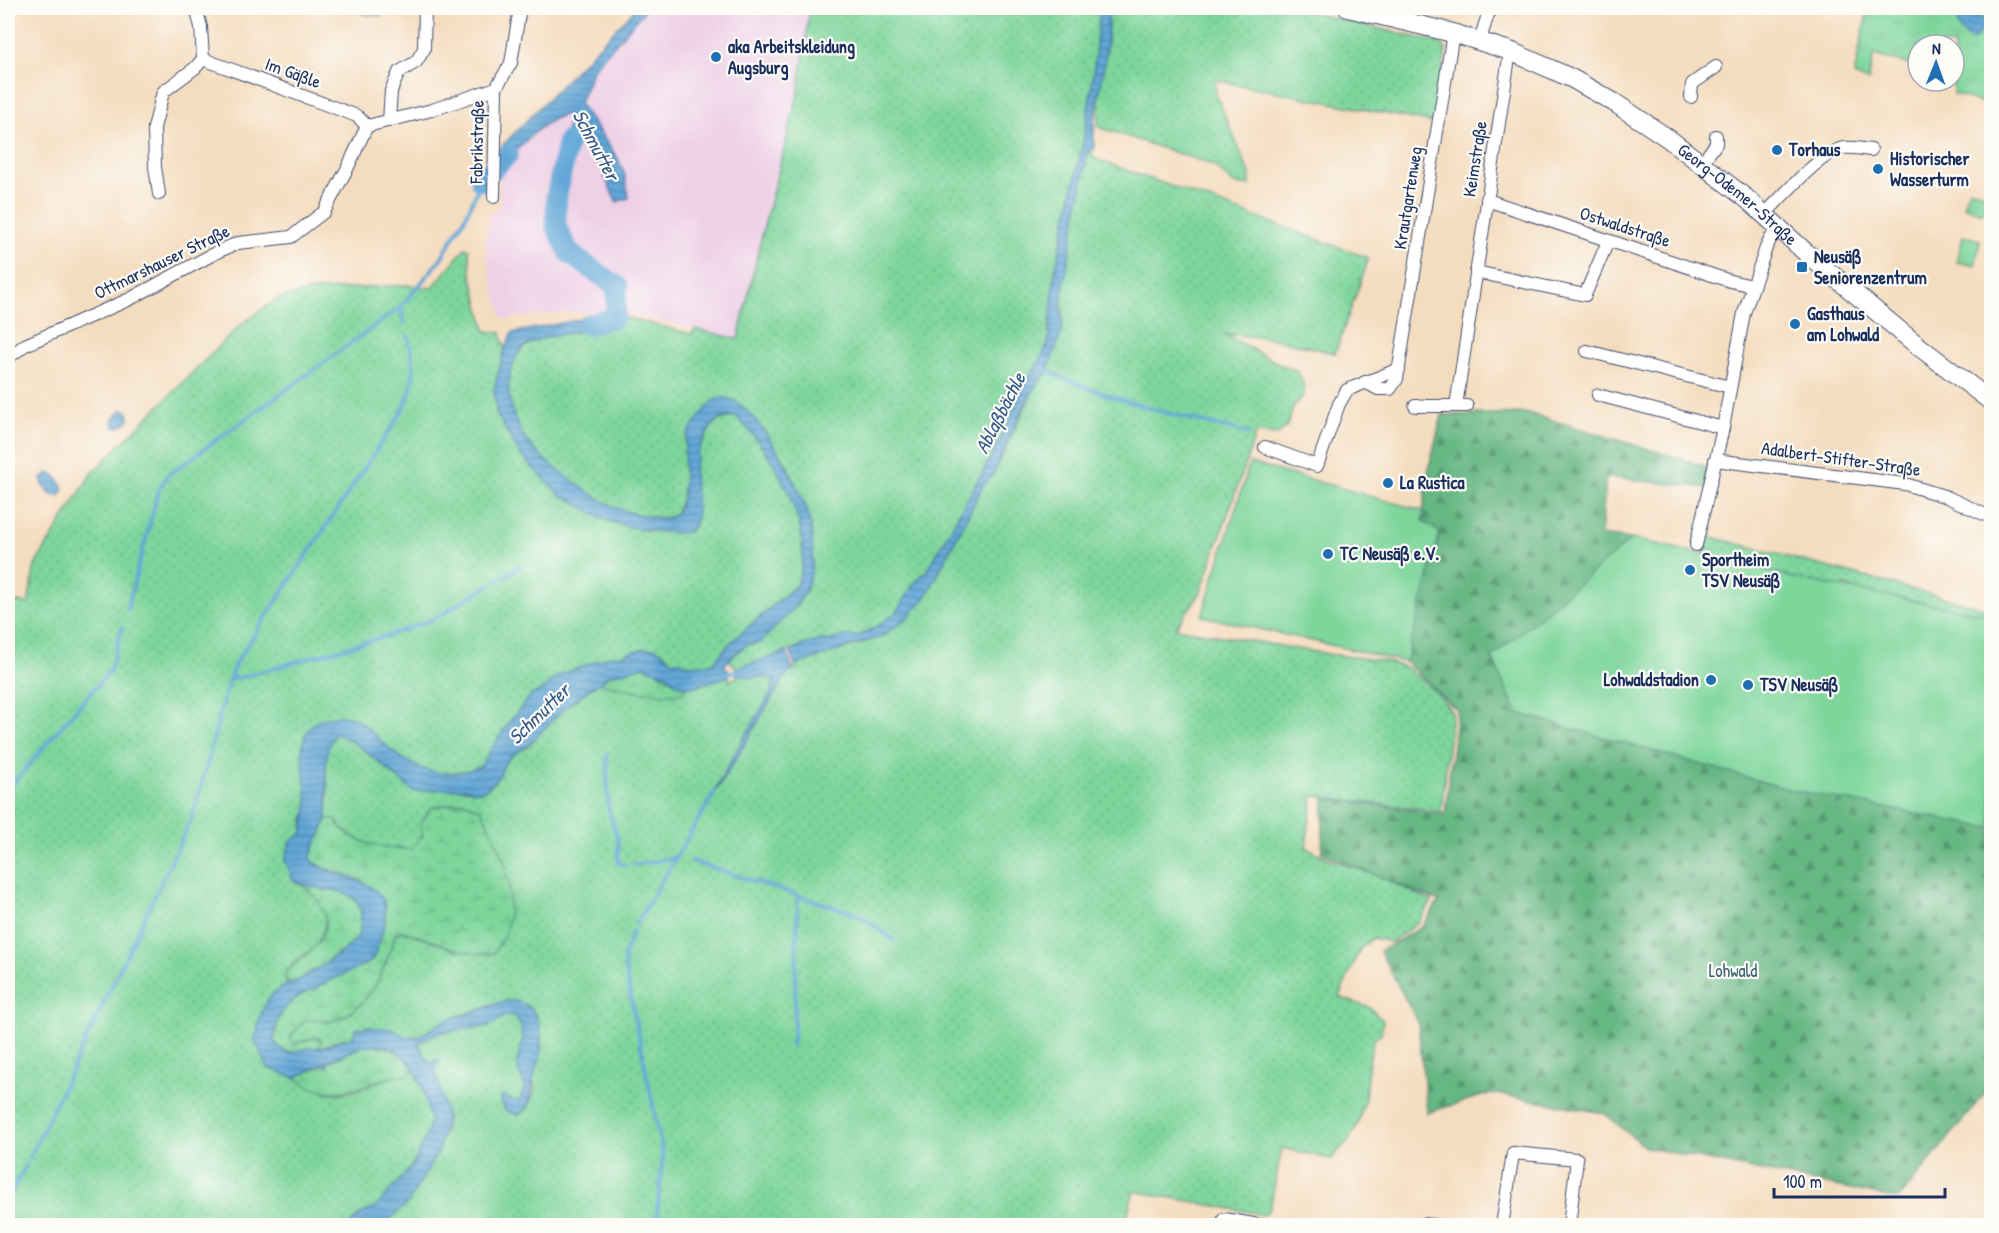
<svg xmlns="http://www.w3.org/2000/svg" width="1999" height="1233" font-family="'Patrick Hand',sans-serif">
  <defs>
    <pattern id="grass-dots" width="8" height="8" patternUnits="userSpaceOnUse" patternTransform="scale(1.5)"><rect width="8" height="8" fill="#7ed69b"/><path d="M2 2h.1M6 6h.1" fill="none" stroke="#6cb888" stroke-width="1.8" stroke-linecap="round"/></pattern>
    <pattern id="forest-firs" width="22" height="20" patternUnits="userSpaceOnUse" patternTransform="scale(1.5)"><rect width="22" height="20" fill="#66b783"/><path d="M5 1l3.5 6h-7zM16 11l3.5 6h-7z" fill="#53956e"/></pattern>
    <pattern id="wetland-marsh" width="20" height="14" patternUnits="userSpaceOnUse" patternTransform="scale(1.5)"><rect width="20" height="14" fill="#7ed69b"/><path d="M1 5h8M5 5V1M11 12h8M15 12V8" fill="none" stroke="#6cb888"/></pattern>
    <pattern id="park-tufts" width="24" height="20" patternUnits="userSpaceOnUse" patternTransform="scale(1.5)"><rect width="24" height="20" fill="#7ed69b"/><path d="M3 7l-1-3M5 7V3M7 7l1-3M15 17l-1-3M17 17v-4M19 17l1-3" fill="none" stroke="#6cb888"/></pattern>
    <pattern id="water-rules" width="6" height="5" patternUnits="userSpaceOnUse" patternTransform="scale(1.5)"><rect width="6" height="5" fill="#62a7d7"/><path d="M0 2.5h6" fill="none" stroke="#5088b2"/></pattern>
  </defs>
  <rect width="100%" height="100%" fill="#fdfcf7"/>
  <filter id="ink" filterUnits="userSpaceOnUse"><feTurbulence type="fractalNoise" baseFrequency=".0167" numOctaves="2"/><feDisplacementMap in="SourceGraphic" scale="12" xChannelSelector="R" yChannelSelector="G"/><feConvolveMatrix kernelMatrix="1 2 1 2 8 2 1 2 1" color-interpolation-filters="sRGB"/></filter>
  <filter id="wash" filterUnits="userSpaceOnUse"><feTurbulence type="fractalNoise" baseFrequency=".008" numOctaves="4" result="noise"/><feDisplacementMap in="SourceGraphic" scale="24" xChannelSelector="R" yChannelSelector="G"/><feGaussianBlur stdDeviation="1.35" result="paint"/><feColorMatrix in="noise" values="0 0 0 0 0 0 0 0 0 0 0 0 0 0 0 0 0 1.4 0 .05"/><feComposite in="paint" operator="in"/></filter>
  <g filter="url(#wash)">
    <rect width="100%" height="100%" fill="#f4dcbe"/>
    <path fill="#eed0e7" d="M646 8H810L799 90 765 222 738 339 624 313 574 312 503 319 489 271 486 244 490 212 500 207V167L541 128 556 117 567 114 568 121 561 167H567L575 116 591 145 616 202 624 172 613 149 579 104 594 68Z"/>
    <g fill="url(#grass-dots)" stroke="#4c827c" stroke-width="1.5">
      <path d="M810 8H1100L1092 85 1083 143 1055 272 1048 344 1038 364 1025 382 1011 416 990 459 929 568 913 585 898 611 875 628 858 636H843L830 641 822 640 803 645 759 662 736 668 729 660 746 645 759 643 797 606 807 588 810 574 812 533 807 510 786 463 751 415 715 400 687 436 684 483 681 500 675 515C666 520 658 517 648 516 638 514 628 513 618 509 590 498 541 462 524 437 515 423 506 398 508 381 513 336 551 336 588 330 599 328 608 328 618 322L619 316 692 334 695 329 738 339 765 222 799 90Z"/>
      <path d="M1109 8H1291L1441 43 1446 50 1434 123 1215 80 1216 94 1250 175V186L1234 184 1213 165 1098 127 1099 95 1107 45Z"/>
      <path d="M1088 151H1092L1093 158 1369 258 1335 353 1270 338 1224 334 1279 364 1297 371 1303 383 1304 396 1294 405 1287 426 1278 435 1256 433 1200 594 1175 628 1328 654 1385 661 1409 669 1441 697 1452 713 1441 811 1313 796 1306 847 1326 858 1376 875 1432 901 1418 923 1391 942 1373 938 1360 949 1339 997 1370 1008 1383 1020 1381 1034 1373 1040 1368 1067 1365 1098 1357 1126 1349 1140 1331 1159 1282 1148 1270 1208 1265 1215 1134 1191 1124 1226 383 1225 408 1203 438 1152 447 1117 435 1069 436 1064 440 1061 430 1064 417 1044C440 1025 465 1033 490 1025 501 1021 502 1013 515 1016L521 1027 523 1039 517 1062 525 1086 520 1101H501L505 1110 519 1115 528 1108 534 1091 533 1079 541 1049 537 1016 532 1009 525 1005 499 1003 446 1020 421 1035 410 1038 400 1035 395 1031 366 1026 356 1029 353 1038H344L319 1048 320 1039 313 1038 294 1044 290 1037 305 1020C313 1019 324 1023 332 1021 371 1009 385 970 395 935L401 931 437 942 456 951 463 802 431 808 423 835 413 849C384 848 351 846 335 819H327C327 810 328 800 328 790 327 771 319 748 336 734 352 736 398 779 413 791 430 791 447 787 464 789 471 789 478 794 486 789 499 782 500 767 510 757 515 752 520 751 526 748 533 743 539 733 544 727 561 710 580 693 602 682 614 690 666 692 684 693L685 687 697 686 729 676 730 681 737 677V675L744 674 745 677H766L775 679 770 695 736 751 718 788 784 678 793 669H796L795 665 883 636 917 606 926 597 985 482 992 476 1062 331V294Z"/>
      <path d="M465 248 469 249 471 274 486 331 501 333 505 349 494 389 497 415 520 454 533 468 568 498 606 520 646 530 676 533 689 532 695 526 696 518 694 472 696 457 700 446 715 421 736 416C776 457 818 526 797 584L728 645 713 664 687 665 681 661H673L656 648 641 649 622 655 610 656 560 675 550 682 546 688 531 695 505 728 481 767C439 781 414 771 382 742 371 733 362 722 349 716L302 747 308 805 303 824V833L295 838 294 881C324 896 337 921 313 948 307 954 300 958 294 963 290 968 288 975 285 980L289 983 273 993 257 1025 268 1068C277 1071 286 1074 295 1078 308 1084 318 1092 333 1093 360 1096 383 1074 410 1075L413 1067C420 1083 430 1101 430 1119 430 1146 396 1191 376 1208 371 1211 364 1212 359 1215 356 1217 352 1222 350 1225H8V600L28 604 35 565 91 474 240 325 277 299 311 291 408 285 432 288Z"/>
      <path d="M1708 536 1991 610V612L1980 627 1872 605 1849 586 1805 594 1704 555Z"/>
    </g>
    <path fill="url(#forest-firs)" stroke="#407370" stroke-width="1.5" d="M1528 413 1709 467 1708 488 1606 477 1601 535 1632 539 1492 657 1517 713 1792 790 1991 828V1089L1989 1088 1899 1199 1645 1147 1604 1113 1491 1093 1427 1113 1418 1023 1380 951 1422 927 1439 901 1322 853 1324 798 1445 814 1457 710 1406 662 1440 532 1422 521 1429 467 1442 415Z"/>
    <g fill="url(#wetland-marsh)" stroke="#4c827c" stroke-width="1.5">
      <path d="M644 666C662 671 669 680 685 687L684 693C656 697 631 689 604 684L602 682 607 676Z"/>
      <path d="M463 802 481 809 503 857 509 884V914L505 935 493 954C455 956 436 938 400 931L395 935C385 970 371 1009 332 1021 324 1023 313 1019 305 1020L290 1037 294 1044 313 1038 321 1039 319 1048C299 1047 290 1062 274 1041 275 1028 279 1012 289 1002 302 989 349 971 369 963L374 957 384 926 362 880 324 868 311 860V853L327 819H335C351 846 384 848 412 849L423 835 420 824 431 808Z"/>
      <path d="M301 884 344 892 353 897 361 909V923L358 937 352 945 327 961 322 967 314 970 297 981 289 983 284 975C292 965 302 959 311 950 337 924 325 903 301 884Z"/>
      <path d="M375 1045C392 1047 402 1053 413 1067L410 1075C376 1074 349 1101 315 1089 308 1087 301 1082 295 1078L363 1046Z"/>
    </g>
    <g fill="url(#park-tufts)" stroke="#4c827c" stroke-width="1.5">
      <path d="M362 8H383L381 16 362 14Z"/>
      <path d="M1868 8H1991V105L1953 94 1954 45H1918V67L1874 55 1868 81 1854 76Z"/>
      <path d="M1969 189 1988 195 1982 213 1963 206Z"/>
      <path d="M1963 236 1980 240 1975 266 1957 262Z"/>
    </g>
    <g fill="#7ed69b" stroke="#4c827c" stroke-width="1.5">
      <path d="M1250 463 1424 511 1422 521 1440 532 1406 662 1202 616Z"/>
      <path d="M1632 539 1739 562 1794 578 1988 615 1992 619 1991 828 1792 790 1517 713 1492 657Z"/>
    </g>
    <g fill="url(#water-rules)" stroke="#3e6b9a" stroke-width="1.5">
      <path d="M636 8H647L594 68 579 103 617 157 624 172 629 198 616 202 591 145 576 117 567 168 561 167 568 121 567 114C540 121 520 148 500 167V148Z"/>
      <path d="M1100 8H1109L1105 62 1094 122C1095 131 1092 141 1095 149L1088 151 1062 294V331L1046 375C1031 382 1001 457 992 476L985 482 926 597 907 618 883 636 795 665 790 651 803 645 822 640 830 641 843 636H858L875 628 898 611 913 585 929 568 990 459 1011 416 1025 382 1038 364 1048 344 1055 272 1083 143 1092 85Z"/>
      <path d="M1955 8H1984L1981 11 1979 18 1986 20V24L1980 30 1977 37 1972 40C1957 32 1956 24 1955 8Z"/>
      <path d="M602 315 619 316 618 322 610 327C590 330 541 335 525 346 516 352 513 364 510 374 505 393 513 418 523 435 532 451 548 463 562 473 594 497 628 521 670 518 692 506 679 457 687 436 690 428 708 405 715 400 745 380 801 488 807 511 814 534 815 564 807 587 800 605 786 616 773 629 769 633 765 639 760 642 757 644 752 643 747 645 738 649 730 658 724 666L728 669 729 676 697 686 685 687 674 682 667 675 644 666 607 676 602 682 590 688 564 709 526 747 512 755 503 766 501 773 495 781 485 790 473 791 466 788 449 789 413 791C398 779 352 736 336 734 319 749 329 794 327 816 326 832 311 844 311 860 336 884 399 873 383 929 380 940 377 954 369 963L318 986 315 991 309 990C286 1003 276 1014 274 1041 286 1057 291 1053 307 1048 311 1047 317 1049 321 1048 332 1045 341 1038 353 1038L355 1029C365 1027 386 1026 396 1031 401 1034 405 1038 412 1037 424 1036 434 1027 444 1021 453 1017 466 1015 475 1012 487 1008 502 1000 514 1001 541 1005 543 1035 540 1057 539 1064 535 1071 533 1079 530 1095 534 1102 519 1115L505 1110 501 1101V1096L504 1095 507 1099 520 1101 525 1086 519 1073 517 1062 523 1039 521 1027 515 1016C502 1013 501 1021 490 1025 465 1033 441 1025 418 1044L430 1064 440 1059 435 1069 447 1117 438 1152 408 1203 383 1225H350L359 1215 376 1207 413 1165 428 1131 430 1119 422 1086 413 1067 407 1059 392 1047 375 1045 363 1046 327 1061 328 1067 324 1063 295 1078 268 1068 254 1039 258 1032C256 1021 265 1002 273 994 280 987 289 985 297 981 306 977 353 946 357 938 361 932 361 922 361 915 361 896 344 892 328 889L326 891C317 886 305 886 294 881L285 861 290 842 303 833C303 822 308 812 307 801 306 771 288 723 331 717 340 715 349 715 357 720 366 725 373 734 381 741 412 770 439 781 480 767L505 728 531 695 546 688 550 682 560 675 610 656 622 655 641 649 656 648 673 661H681L687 665 713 664 728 645 797 585C818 528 775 455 736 416 720 417 714 421 706 434 699 447 695 459 694 474 694 492 703 517 689 532 664 535 621 527 598 516 585 510 575 499 561 496L520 454 497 415 494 389 505 349 512 333Z"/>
      <path d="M121 410H126L129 415V420L120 427 114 428 113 420Z"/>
      <path d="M49 473C57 474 60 483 64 489L60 496C49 497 43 488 41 478Z"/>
      <path d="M787 652 793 669 784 678 733 764 713 794 736 751 770 695 775 681 766 677H745L744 674 737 675 736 668Z"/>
    </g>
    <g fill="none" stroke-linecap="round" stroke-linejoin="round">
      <g stroke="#62a7d7" stroke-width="4">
        <path d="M401 307 404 323"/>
        <path d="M1043 369C1108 400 1177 416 1248 433"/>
        <path d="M127 609 159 489 168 475 401 307 440 260 466 216 481 181"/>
        <path d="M724 673 740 671"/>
        <path d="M230 677 239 678 390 635 434 619 521 566"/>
        <path d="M607 755 608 807 618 840V863L624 865"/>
        <path d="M8 789 110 670 122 628"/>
        <path d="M691 861 852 913 863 918 894 940"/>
        <path d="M633 865 674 858"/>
        <path d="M636 924 715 792"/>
        <path d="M633 931 624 955 625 968 663 1155 656 1226"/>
        <path d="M792 1046 794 1028 798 896"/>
        <path d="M29 1159 191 820C209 769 216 715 235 664L401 413C416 385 416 367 408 336"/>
        <path d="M8 1199 26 1165"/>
      </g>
      <g stroke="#62a7d7" stroke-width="21">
        <path d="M568 141 556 198V226L570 254 618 287"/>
        <path d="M481 181 508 154"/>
        <path d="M588 325 615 317 617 290"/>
      </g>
    </g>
  </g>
  <g filter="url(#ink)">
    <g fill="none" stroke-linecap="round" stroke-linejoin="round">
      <defs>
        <g id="street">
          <path d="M196 8 201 27 203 59 357 116 367 126"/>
          <path d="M1480 40 1490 8"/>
          <path d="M1691 97 1692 84 1716 67"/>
          <path d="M389 121 391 91 399 72 416 62 424 49 425 8"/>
          <path d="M1701 164 1716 144V136"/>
          <path d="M159 194 155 167 154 128 163 92 195 68 203 59"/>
          <path d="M494 197 496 88"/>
          <path d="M1487 200 1730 281 1753 286"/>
          <path d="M1764 215C1781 198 1820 153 1843 148 1852 147 1862 149 1871 150"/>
          <path d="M1476 272 1585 295 1608 241"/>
          <path d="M1587 351 1730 387"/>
          <path d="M8 358 25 345 130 299 219 251 238 243 291 237 324 212 347 169 367 126 432 110 496 88 511 63 520 8"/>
          <path d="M1365 382 1378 389H1390L1397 379 1453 33"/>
          <path d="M1598 395 1723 428"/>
          <path d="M1415 406H1467"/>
          <path d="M1456 406 1510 51"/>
          <path d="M1265 447 1317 466 1339 404 1347 390 1399 369"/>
          <path d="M1715 460 1905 484 1947 497 1992 518"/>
          <path d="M1696 545 1723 428 1744 313 1766 248 1771 238 1779 230"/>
          <path d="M1423 1224 1441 1226"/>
          <path d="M1223 1226 1224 1219 1265 1226"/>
          <path d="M1502 1226 1513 1153 1577 1159 1569 1226"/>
        </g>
        <g id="secondary">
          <path id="s1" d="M1348 8 1453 33 1510 51 1571 78 1615 103 1669 139 1747 199 1813 259 1917 345 1992 402"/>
        </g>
      </defs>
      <use href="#street" stroke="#3c496c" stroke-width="14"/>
      <use href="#secondary" stroke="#3c496c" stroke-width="20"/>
      <use href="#street" stroke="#fff" stroke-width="12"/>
      <use href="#secondary" stroke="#fff" stroke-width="18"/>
    </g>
  </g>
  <g fill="#1f6fb2" stroke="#fdfcf7" stroke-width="2">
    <circle cx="716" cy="57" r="6"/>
    <circle cx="1777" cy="150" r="6"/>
    <circle cx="1878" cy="169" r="6"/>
    <rect x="1796" y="261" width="12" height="12" rx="3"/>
    <circle cx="1795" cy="324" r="6"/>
    <circle cx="1388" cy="483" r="6"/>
    <circle cx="1328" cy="554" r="6"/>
    <circle cx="1690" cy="570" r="6"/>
    <circle cx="1711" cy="680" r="6"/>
    <circle cx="1748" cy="685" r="6"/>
  </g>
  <g text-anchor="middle" stroke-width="4.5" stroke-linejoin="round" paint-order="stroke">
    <g font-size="18" font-weight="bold" fill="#1b2f5e" stroke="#fdfcf7" text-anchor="start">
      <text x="728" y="53">aka Arbeitskleidung<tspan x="728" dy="21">Augsburg</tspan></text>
      <text x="1789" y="156">Torhaus</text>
      <text x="1890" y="165">Historischer<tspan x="1890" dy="21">Wasserturm</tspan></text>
      <text x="1814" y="263">Neusäß<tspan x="1814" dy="21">Seniorenzentrum</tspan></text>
      <text x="1807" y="320">Gasthaus<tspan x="1807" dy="21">am Lohwald</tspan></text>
      <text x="1400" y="489">La Rustica</text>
      <text x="1340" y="560">TC Neusäß e.V.</text>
      <text x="1702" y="566">Sportheim<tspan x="1702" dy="21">TSV Neusäß</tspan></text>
      <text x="1699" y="686" text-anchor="end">Lohwaldstadion</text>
      <text x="1760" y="691">TSV Neusäß</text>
    </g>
    <g font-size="18" fill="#1b2f5e" stroke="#fdfcf7">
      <text transform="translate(293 73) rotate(20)" y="6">Im Gäßle</text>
      <text transform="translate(477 142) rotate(-89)" y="6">Fabrikstraße</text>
      <text transform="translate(1475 159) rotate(-81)" y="6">Keimstraße</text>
      <text dy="6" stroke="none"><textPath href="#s1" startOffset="438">Georg-Odemer-Straße</textPath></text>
      <text transform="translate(1408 198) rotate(-81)" y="6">Krautgartenweg</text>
      <text transform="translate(1625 227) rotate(18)" y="6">Ostwaldstraße</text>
      <text transform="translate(162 262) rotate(-26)" y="6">Ottmarshauser Straße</text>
      <text transform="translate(1841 459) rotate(8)" y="6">Adalbert-Stifter-Straße</text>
    </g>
    <g font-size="18" fill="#396170" stroke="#fdfcf7">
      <text x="1733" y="977">Lohwald</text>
    </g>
    <g font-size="20" font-style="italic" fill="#345988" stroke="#fdfcf7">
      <text transform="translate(596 145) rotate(62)" y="7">Schmutter</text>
      <text transform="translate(1000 413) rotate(-63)" y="7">Ablaßbächle</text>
      <text transform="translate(539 714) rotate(-44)" y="7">Schmutter</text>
    </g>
  </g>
  <rect width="1999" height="1233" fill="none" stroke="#fdfcf7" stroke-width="30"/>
  <g transform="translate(1936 63) rotate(1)"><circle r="28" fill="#fdfcf7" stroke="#a3aaba" stroke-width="1.5"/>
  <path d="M0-4.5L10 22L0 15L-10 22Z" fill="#1f6fb2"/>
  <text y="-9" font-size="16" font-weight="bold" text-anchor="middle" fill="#1b2f5e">N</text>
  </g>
  <path d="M1774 1188v9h171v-9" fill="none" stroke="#1b2f5e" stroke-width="3"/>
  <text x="1783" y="1188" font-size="18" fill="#1b2f5e" stroke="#fdfcf7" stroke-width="4.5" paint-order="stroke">100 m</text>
</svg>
